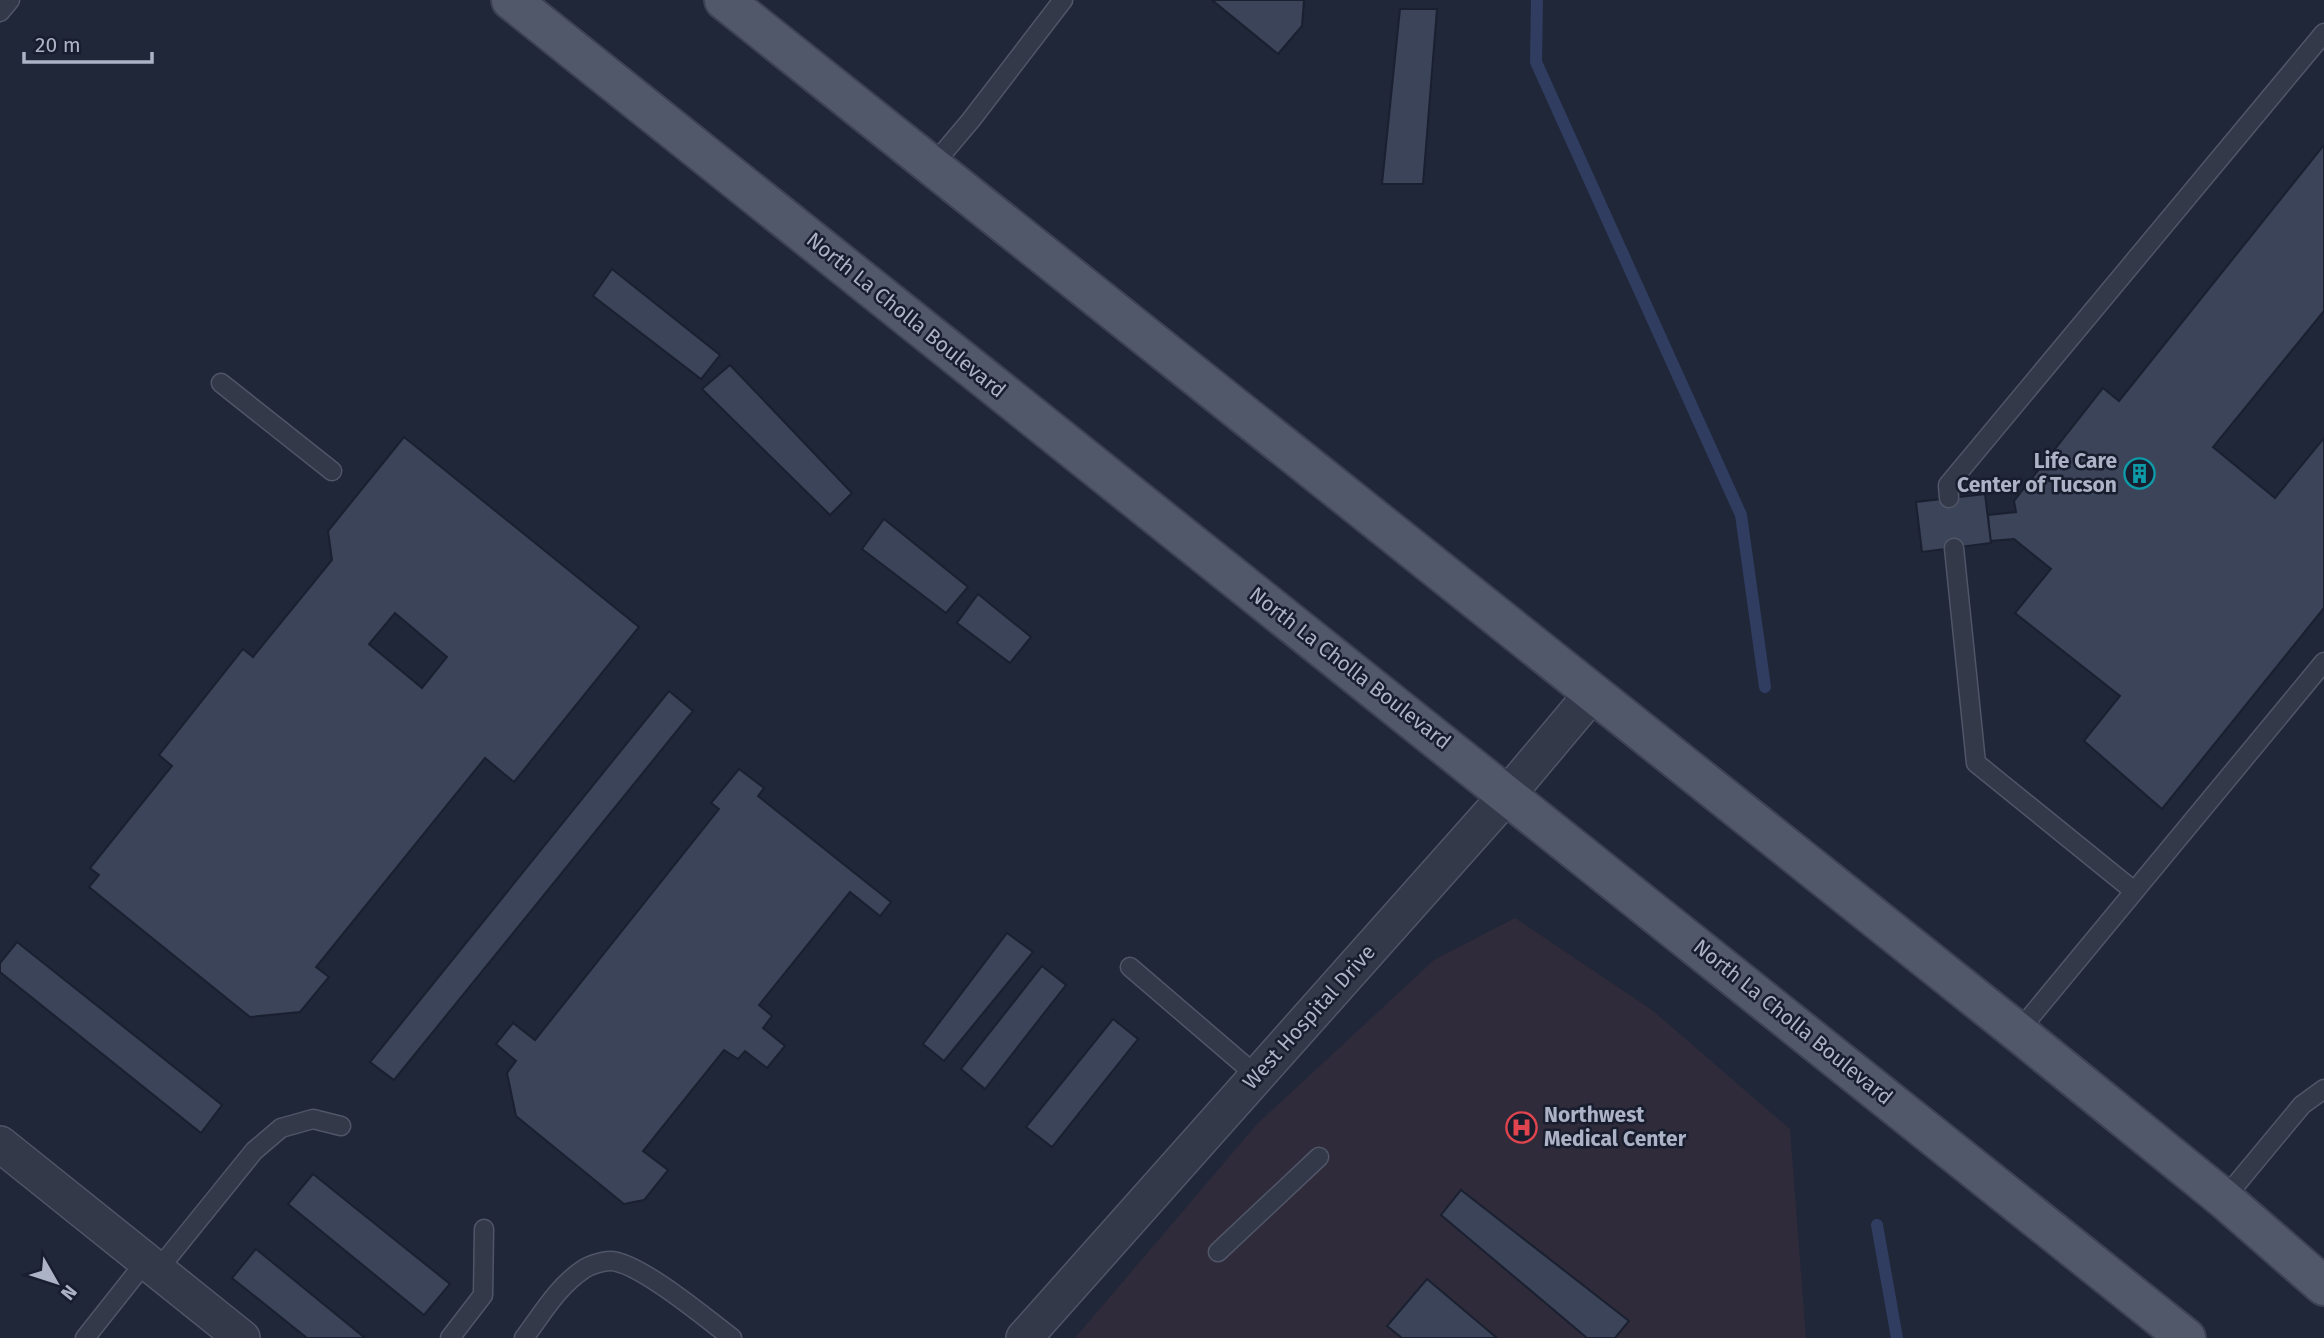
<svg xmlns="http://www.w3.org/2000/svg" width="2324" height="1338" font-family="'Fira Sans',sans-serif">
  <rect width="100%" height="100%" fill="#1f2739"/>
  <path fill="#2f2b3a" d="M1515 918 1652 1010 1790 1129 1806 1338H1075L1257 1124 1434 960Z"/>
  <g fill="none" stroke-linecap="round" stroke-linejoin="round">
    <g stroke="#303d60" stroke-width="12">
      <path d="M1537 0 1536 62 1741 515 1765 687"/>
      <path d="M1877 1225 1897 1338"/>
    </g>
  </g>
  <g fill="#3b4459" stroke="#1a2030" stroke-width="2" fill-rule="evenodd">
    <path d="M1212 0H1304L1302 26 1278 54Z"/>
    <path d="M1400 9H1437L1423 184H1382Z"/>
    <path d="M2324 145V311L2213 447 2275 498 2324 438V608L2162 809 2084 741 2120 696 2015 613 2051 569 2014 539 1990 541 1988 515 2016 512 2014 501 2103 388 2119 401Z"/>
    <path d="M612 269 720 355 701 379 593 296Z"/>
    <path d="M730 365 852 493 830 515 702 389Z"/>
    <path d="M404 437 639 627 514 782 485 758 316 967 329 977 300 1012 250 1017 89 887 99 875 90 868 172 766 159 755 243 649 253 657 332 560 328 531ZM395 613 447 657 422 688 369 644Z"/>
    <path d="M1985 494 1991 543 1922 552 1916 502Z"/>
    <path d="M884 519 968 587 946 613 862 549Z"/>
    <path d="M978 594 1031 637 1010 663 957 623Z"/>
    <path d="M669 691 693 711 394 1080 370 1062Z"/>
    <path d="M739 769 764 788 758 796 891 902 880 916 850 892 759 1005 772 1016 763 1028 785 1046 767 1068 745 1051 738 1059 724 1050 643 1151 668 1170 644 1200 624 1204 516 1116 507 1073 516 1061 496 1044 513 1023 535 1040 719 809 711 803Z"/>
    <path d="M1007 933 1033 952 944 1061 923 1044Z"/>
    <path d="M17 942 222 1105 201 1133 0 972V963Z"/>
    <path d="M1042 966 1066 985 985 1089 961 1069Z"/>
    <path d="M1113 1019 1138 1039 1052 1147 1026 1127Z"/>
    <path d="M313 1174 450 1284 424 1315 288 1204Z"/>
    <path d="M1461 1190 1629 1321 1615 1338H1587L1441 1215Z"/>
    <path d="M256 1249 365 1338H307L232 1278Z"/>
    <path d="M1427 1279 1497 1338H1402L1387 1326Z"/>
  </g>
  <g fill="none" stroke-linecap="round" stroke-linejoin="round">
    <defs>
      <g id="service">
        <path d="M0 12 10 0"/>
        <path d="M933 165 971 120 1063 0"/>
        <path d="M221 383 332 471"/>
        <path d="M1949 498 1948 485 2324 33"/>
        <path d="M1954 548 1976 763 2134 891"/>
        <path d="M1130 967 1257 1076"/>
        <path d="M2018 1032 2324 662"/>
        <path d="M2224 1199 2302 1105 2324 1089"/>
        <path d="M1218 1252 1319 1157"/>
        <path d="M157 1271 254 1151 281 1128 313 1119 341 1126"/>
        <path d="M85 1338 146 1261"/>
        <path d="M450 1338 483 1295 484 1229"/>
        <path d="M524 1338C542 1314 558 1286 584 1269 590 1265 603 1261 610 1261 638 1261 708 1320 732 1338"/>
      </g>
      <g id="minor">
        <path d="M0 1144 242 1338"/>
        <path d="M1024 1338 1508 794 1592 694"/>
      </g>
      <g id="primary">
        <path d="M511 0 2186 1338"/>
        <path d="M724 0 2018 1032 2224 1199 2324 1286"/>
      </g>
    </defs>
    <use href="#service" stroke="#505667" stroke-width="21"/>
    <use href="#minor" stroke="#505667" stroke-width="38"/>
    <use href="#primary" stroke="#3c4253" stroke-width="42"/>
    <use href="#service" stroke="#333949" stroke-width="18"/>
    <use href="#minor" stroke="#333949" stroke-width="35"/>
    <use href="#primary" stroke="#50586a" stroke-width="38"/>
  </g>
  <defs>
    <symbol id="building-ring" viewBox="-11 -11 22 22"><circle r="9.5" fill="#181e2e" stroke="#0f9aa8" stroke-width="1.5"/><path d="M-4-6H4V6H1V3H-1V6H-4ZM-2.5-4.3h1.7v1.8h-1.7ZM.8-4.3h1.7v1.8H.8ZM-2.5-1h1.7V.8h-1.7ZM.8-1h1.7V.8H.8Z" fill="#0f9aa8"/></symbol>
    <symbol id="hospital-ring" viewBox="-11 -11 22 22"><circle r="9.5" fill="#181e2e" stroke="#e0444e" stroke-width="1.5"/><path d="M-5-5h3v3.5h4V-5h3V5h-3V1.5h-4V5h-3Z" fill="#e0444e"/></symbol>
  </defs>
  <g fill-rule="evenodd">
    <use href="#building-ring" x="2122" y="456" width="35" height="35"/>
    <use href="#hospital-ring" x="1504" y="1110" width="35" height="35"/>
  </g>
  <g text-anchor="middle" stroke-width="5" stroke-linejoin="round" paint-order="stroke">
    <g font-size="21" fill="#adb3c6" stroke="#181e2e">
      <text transform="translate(906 315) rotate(39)" y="7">North La Cholla Boulevard</text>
      <text transform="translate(1350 668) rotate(38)" y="7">North La Cholla Boulevard</text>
      <text transform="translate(1309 1017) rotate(-48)" y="7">West Hospital Drive</text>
      <text transform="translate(1793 1022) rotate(39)" y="7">North La Cholla Boulevard</text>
    </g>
    <g font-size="21" font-weight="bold" fill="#adb3c6" stroke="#181e2e" text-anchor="end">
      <text x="2117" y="468">Life Care<tspan x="2117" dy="24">Center of Tucson</tspan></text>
      <text x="1544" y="1122" text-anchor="start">Northwest<tspan x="1544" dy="24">Medical Center</tspan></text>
    </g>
  </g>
  <g transform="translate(56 1282) rotate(129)" stroke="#181e2e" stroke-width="5" paint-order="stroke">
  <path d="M0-5L12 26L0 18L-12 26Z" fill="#adb3c6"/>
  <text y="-10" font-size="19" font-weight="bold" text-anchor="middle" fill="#adb3c6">N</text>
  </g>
  <path d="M24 52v10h128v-10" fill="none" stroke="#adb3c6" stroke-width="3.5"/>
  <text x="35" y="52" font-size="21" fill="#adb3c6" stroke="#181e2e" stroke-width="5" paint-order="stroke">20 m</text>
</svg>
